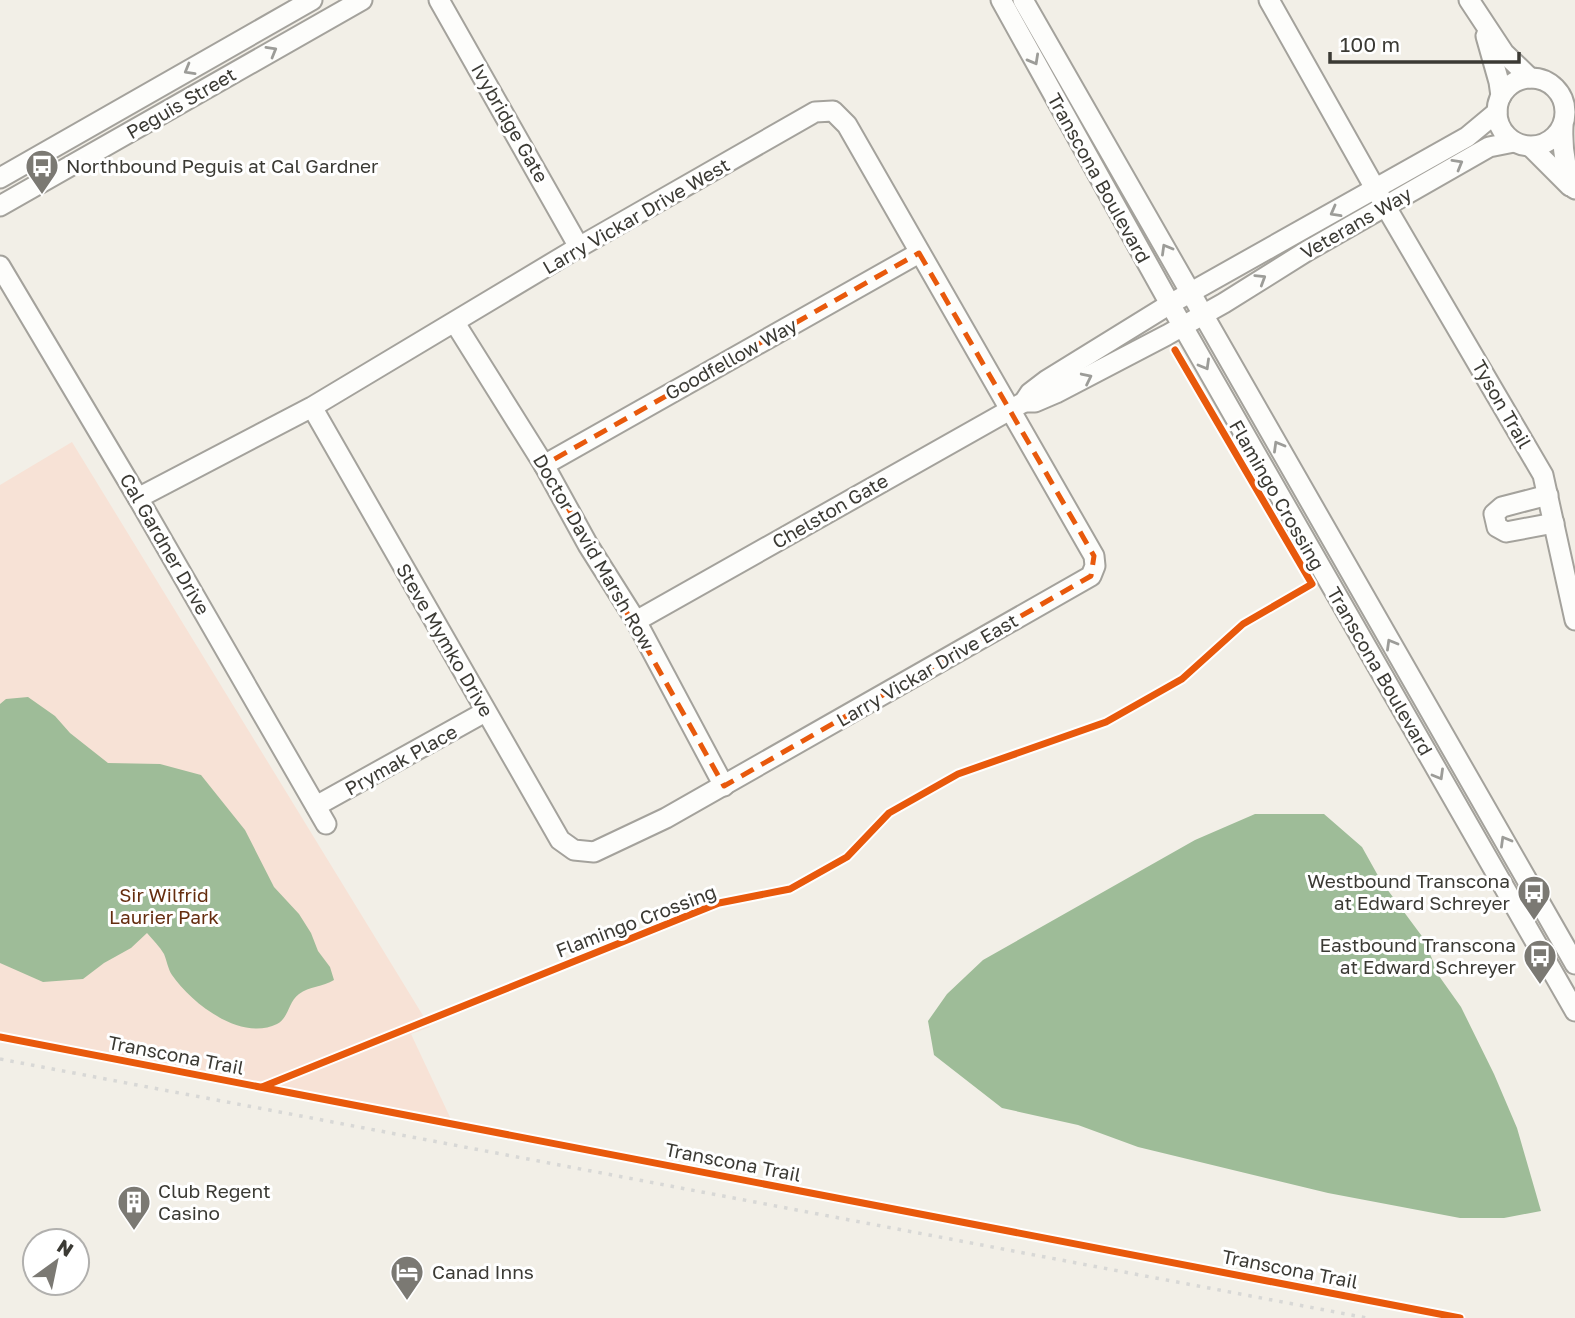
<svg xmlns="http://www.w3.org/2000/svg" width="1575" height="1318" font-family="'Golos Text',sans-serif">
  <rect width="100%" height="100%" fill="#f2efe7"/>
  <path fill="#f7e2d6" d="M72 442 430 1027 411 1034 456 1130 0 1041V485Z"/>
  <g fill="#9ebc98">
    <path d="M28 697 55 716 70 733 108 763 160 764 201 775 245 830 274 887 299 914 311 933 318 951 330 967 334 980C323 987 309 986 299 994 288 1002 289 1018 277 1024 241 1042 191 1003 172 975 168 969 167 961 164 954 160 947 153 940 147 933L131 948 104 963 83 979 43 982 0 963V704L6 699Z"/>
    <path d="M1255 814H1324L1362 847 1381 881 1424 939 1439 976 1461 1007 1494 1074 1517 1128 1541 1211 1504 1218H1460L1328 1193 1138 1147 1078 1125 1002 1108 934 1055 928 1021 947 994 983 960 1195 840Z"/>
  </g>
  <g fill="none" stroke-linecap="round" stroke-linejoin="round">
    <defs>
      <g id="minor">
        <path d="M439 0 579 247"/>
        <path d="M1001 0 1170 304 1575 1011"/>
        <path d="M1023 0 1575 964"/>
        <path d="M1269 0 1376 190 1543 475 1575 620"/>
        <path d="M1469 0 1504 53 1530 78"/>
        <path d="M1486 36 1499 82 1501 96"/>
        <circle cx="1531" cy="112" r="34"/>
        <path d="M1563 126C1562 148 1565 170 1575 189"/>
        <path d="M1531 147 1570 186"/>
        <path d="M0 178 312 0"/>
        <path d="M0 206 362 0"/>
        <path d="M0 266 138 498 326 824"/>
        <path d="M455 323 544 465 588 545 636 621 724 786"/>
        <path d="M1025 402H1035L1056 393 1167 335 1224 303 1307 251 1489 147 1514 142"/>
        <path d="M544 465 919 253"/>
        <path d="M1548 495 1502 507 1494 514 1497 527 1506 532 1554 523"/>
        <path d="M138 498 312 407 579 247 815 112 833 111 847 125 1094 556 1095 566 1091 576 666 818 594 852 574 850 560 840 312 407"/>
        <path d="M636 621 1024 402 1030 393 1047 380 1170 304 1467 137 1497 112"/>
        <path d="M316 806 485 712"/>
      </g>
    </defs>
    <use href="#minor" stroke="#a4a29c" stroke-width="23"/>
    <use href="#minor" stroke="#fdfdfb" stroke-width="19"/>
    <path stroke="#d8d8d6" stroke-width="3.5" stroke-dasharray="3.5 7" stroke-linecap="butt" d="M0 1059 1367 1318"/>
    <defs>
      <g id="cycleway">
        <path d="M0 1037 1460 1318"/>
        <path d="M262 1087 719 903 790 889 847 857 889 813 958 774 1106 722 1182 679 1243 624 1312 584 1175 350"/>
      </g>
    </defs>
    <use href="#cycleway" stroke="#fff" stroke-width="11"/>
    <use href="#cycleway" stroke="#e8590c" stroke-width="7"/>
  </g>
  <defs><path id="oneway-chevron" d="M-2-3.5L2.5 0L-2 3.5" fill="none" stroke-width="1.6" stroke-linecap="round" stroke-linejoin="round" transform="scale(1.75)"/></defs>
  <g stroke="#9c9c98">
    <use href="#oneway-chevron" transform="translate(272 51) rotate(-30)"/>
    <use href="#oneway-chevron" transform="translate(1034 60) rotate(61)"/>
    <use href="#oneway-chevron" transform="translate(189 70) rotate(150)"/>
    <use href="#oneway-chevron" transform="translate(1458 164) rotate(-30)"/>
    <use href="#oneway-chevron" transform="translate(1335 212) rotate(151)"/>
    <use href="#oneway-chevron" transform="translate(1166 249) rotate(-120)"/>
    <use href="#oneway-chevron" transform="translate(1261 279) rotate(-32)"/>
    <use href="#oneway-chevron" transform="translate(1205 365) rotate(60)"/>
    <use href="#oneway-chevron" transform="translate(1087 378) rotate(-26)"/>
    <use href="#oneway-chevron" transform="translate(1278 446) rotate(-120)"/>
    <use href="#oneway-chevron" transform="translate(1391 644) rotate(-120)"/>
    <use href="#oneway-chevron" transform="translate(1439 775) rotate(60)"/>
    <use href="#oneway-chevron" transform="translate(1505 841) rotate(-120)"/>
  </g>
  <path fill="none" stroke="#e8590c" stroke-width="5" stroke-dasharray="14 9" stroke-linejoin="round" d="M919 253 1094 556 1091 576 724 786 544 465Z"/>
  <defs>
    <symbol id="bus-pin" viewBox="-11 -11 22 30"><path d="M0 17L-7.5 6A9.5 9.5 0 1 1 7.5 6Z" fill="#7b7973" stroke="#fff"/><path d="M-5-6H5V4H4V6H2V4H-2V6H-4V4H-5ZM-3.5-4V0h7V-4ZM-3.5 1.2v1.5H-2V1.2ZM2 1.2v1.5H3.5V1.2Z" fill="#fff"/></symbol>
    <symbol id="building-pin" viewBox="-11 -11 22 30"><path d="M0 17L-7.5 6A9.5 9.5 0 1 1 7.5 6Z" fill="#7b7973" stroke="#fff"/><path d="M-4-6H4V6H1V3H-1V6H-4ZM-2.5-4.3h1.7v1.8h-1.7ZM.8-4.3h1.7v1.8H.8ZM-2.5-1h1.7V.8h-1.7ZM.8-1h1.7V.8H.8Z" fill="#fff"/></symbol>
    <symbol id="hotel-pin" viewBox="-11 -11 22 30"><path d="M0 17L-7.5 6A9.5 9.5 0 1 1 7.5 6Z" fill="#7b7973" stroke="#fff"/><path d="M-6-4.5h1.5V1H6V5H4.5V3h-9V5H-6ZM-4 0a1.8 1.8 0 1 1 3.6 0ZM.5 0V-2.5h3Q6-2.5 6 0Z" fill="#fff"/></symbol>
  </defs>
  <g fill-rule="evenodd">
    <use href="#bus-pin" x="23" y="147" width="38" height="52"/>
    <use href="#bus-pin" x="1515" y="873" width="38" height="52"/>
    <use href="#bus-pin" x="1521" y="937" width="38" height="52"/>
    <use href="#building-pin" x="115" y="1183" width="38" height="52"/>
    <use href="#hotel-pin" x="388" y="1253" width="38" height="52"/>
  </g>
  <g text-anchor="middle" stroke-width="6" stroke-linejoin="round" paint-order="stroke">
    <g font-size="19" fill="#3b3a34" stroke="#fff">
      <text transform="translate(181 103) rotate(-30)" y="7">Peguis Street</text>
      <text transform="translate(510 123) rotate(60)" y="7">Ivybridge Gate</text>
      <text transform="translate(1099 178) rotate(61)" y="7">Transcona Boulevard</text>
      <text transform="translate(636 216) rotate(-30)" y="7">Larry Vickar Drive West</text>
      <text transform="translate(1356 223) rotate(-30)" y="7">Veterans Way</text>
      <text transform="translate(731 359) rotate(-29)" y="7">Goodfellow Way</text>
      <text transform="translate(1502 404) rotate(60)" y="7">Tyson Trail</text>
      <text transform="translate(1277 495) rotate(60)" y="7">Flamingo Crossing</text>
      <text transform="translate(830 511) rotate(-30)" y="7">Chelston Gate</text>
      <text transform="translate(165 544) rotate(60)" y="7">Cal Gardner Drive</text>
      <text transform="translate(594 552) rotate(60)" y="7">Doctor David Marsh Row</text>
      <text transform="translate(445 640) rotate(60)" y="7">Steve Mymko Drive</text>
      <text transform="translate(927 670) rotate(-30)" y="7">Larry Vickar Drive East</text>
      <text transform="translate(1380 671) rotate(60)" y="7">Transcona Boulevard</text>
      <text transform="translate(401 760) rotate(-29)" y="7">Prymak Place</text>
      <text transform="translate(636 921) rotate(-21)" y="7">Flamingo Crossing</text>
      <text transform="translate(176 1055) rotate(11)" y="7">Transcona Trail</text>
      <text transform="translate(733 1162) rotate(11)" y="7">Transcona Trail</text>
      <text transform="translate(1290 1269) rotate(11)" y="7">Transcona Trail</text>
    </g>
    <g font-size="19" fill="#3b3a34" stroke="#fff" text-anchor="start">
      <text x="66" y="173">Northbound Peguis at Cal Gardner</text>
      <text x="1510" y="888" text-anchor="end">Westbound Transcona<tspan x="1510" dy="22">at Edward Schreyer</tspan></text>
      <text x="1516" y="952" text-anchor="end">Eastbound Transcona<tspan x="1516" dy="22">at Edward Schreyer</tspan></text>
      <text x="158" y="1198">Club Regent<tspan x="158" dy="22">Casino</tspan></text>
      <text x="432" y="1279">Canad Inns</text>
    </g>
    <g font-size="19" fill="#652d0f" stroke="#fff">
      <text x="164" y="902">Sir Wilfrid<tspan x="164" dy="22">Laurier Park</tspan></text>
    </g>
  </g>
  <g transform="translate(56 1262) rotate(33)"><circle r="33" fill="#ffffff" stroke="#b1b0ae" stroke-width="2"/>
  <path d="M0-5L12 26L0 18L-12 26Z" fill="#7b7973"/>
  <text y="-10" font-size="19" font-weight="bold" text-anchor="middle" fill="#3b3a34">N</text>
  </g>
  <path d="M1330 52v10h189v-10" fill="none" stroke="#3b3a34" stroke-width="3.5"/>
  <text x="1340" y="52" font-size="21" fill="#3b3a34" stroke="#ffffff" stroke-width="5" paint-order="stroke">100 m</text>
</svg>
